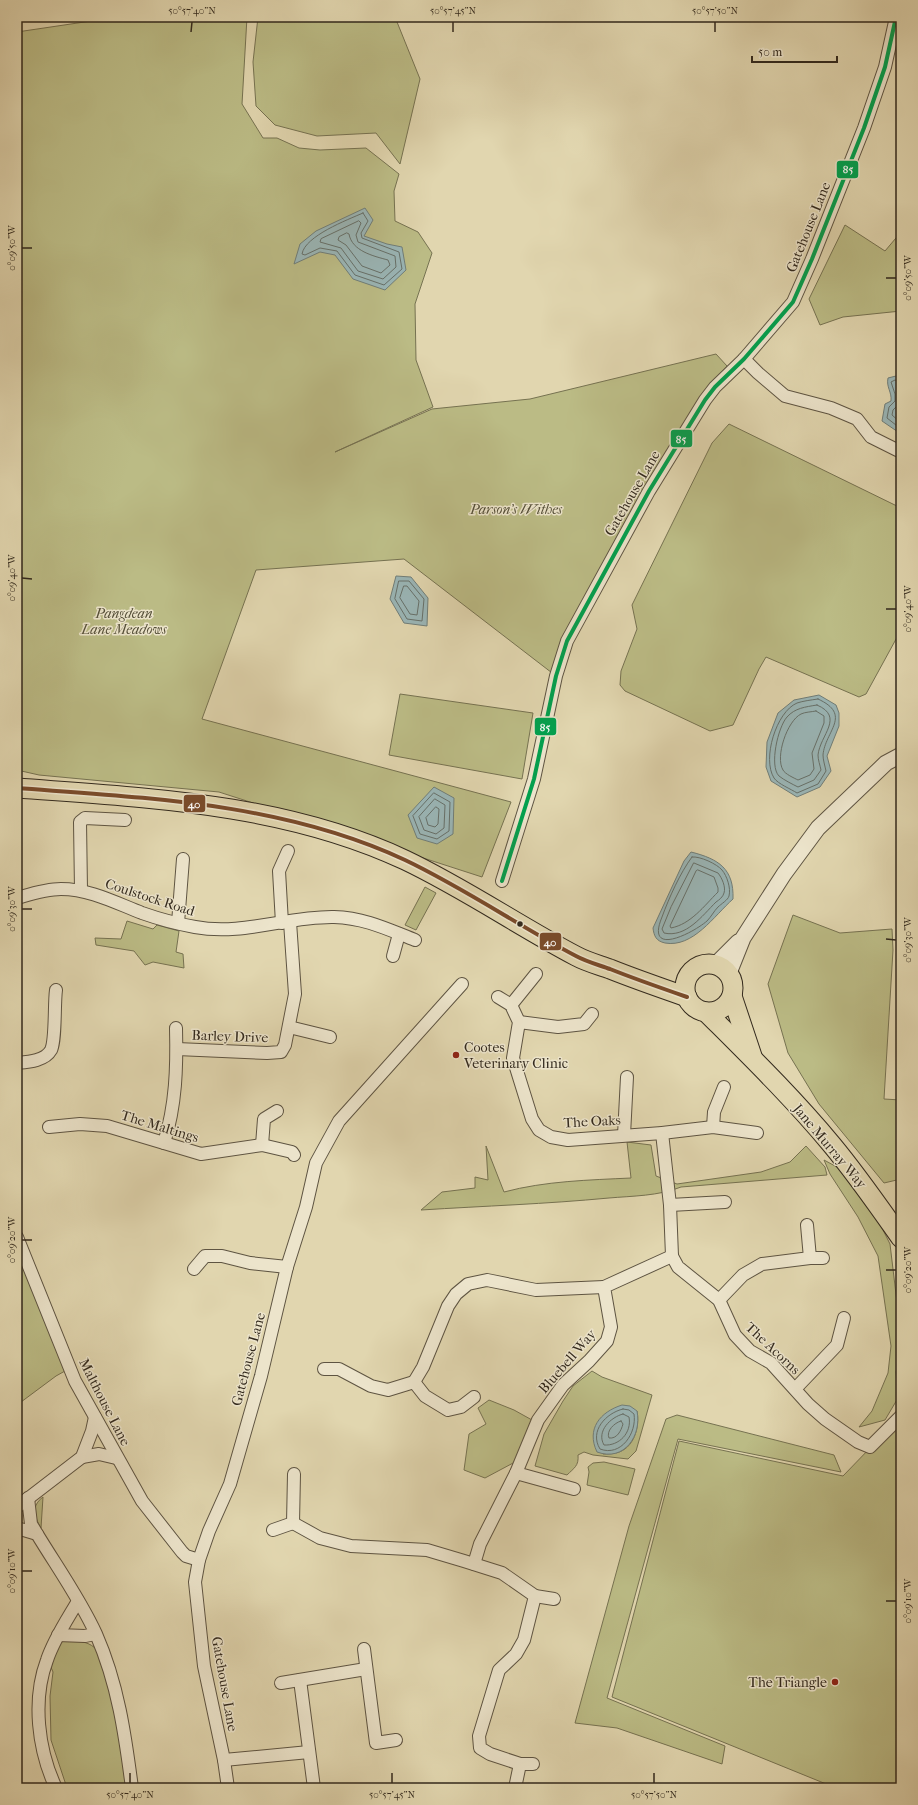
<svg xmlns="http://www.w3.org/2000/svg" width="918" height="1805" font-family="'IM FELL French Canon',serif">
  <rect width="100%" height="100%" fill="#e1d6af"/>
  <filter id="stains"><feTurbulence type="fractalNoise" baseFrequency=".005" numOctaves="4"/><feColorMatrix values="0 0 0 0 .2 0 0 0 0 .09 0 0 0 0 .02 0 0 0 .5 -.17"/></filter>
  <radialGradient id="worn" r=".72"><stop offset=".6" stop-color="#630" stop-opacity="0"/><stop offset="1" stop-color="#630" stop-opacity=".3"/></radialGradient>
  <g fill="#bbbb85" stroke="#767251" fill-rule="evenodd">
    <path d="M118 17H247L242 104 263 138H277L299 148 320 150 366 148 399 174 394 191 395 221 418 232 432 253 415 304 416 360 433 407 335 452 432 409 530 399 716 354 727 366 719 376 649 491 556 676 404 559 256 570 202 719 511 802 482 877 219 792 39 775 17 770V32Z"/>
    <path d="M258 17H395L420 79 400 164 376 133 317 136 275 125 256 106 253 62Z"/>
    <path d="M845 225 885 251 901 232V311L843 317 820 325 809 299Z"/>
    <path d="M729 424 901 508V630L866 694 859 697 766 657 759 669 733 725 710 731 625 691 620 685 621 671 637 629 632 605 712 443Z"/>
    <path d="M400 694 533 713 522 779 389 755Z"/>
    <path d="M425 887 436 893 416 930 405 925Z"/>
    <path d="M793 915 840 933 892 929 893 950 884 1099 901 1100V1179L884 1183 819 1104 788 1053 768 984Z"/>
    <path d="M127 921 153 929 157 925 179 931 176 952 183 954 184 968 153 962 145 965 134 951 96 945 95 938 121 939Z"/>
    <path d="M627 1142 651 1145 656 1176 677 1184 761 1172 790 1162 806 1146 825 1167 827 1175 681 1187C659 1196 632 1196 609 1198 546 1204 484 1206 421 1210L442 1192 475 1188V1177L488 1180 486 1146 504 1192C545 1181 589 1180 631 1178Z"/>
    <path d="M824 1160 848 1173 874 1212 890 1244 901 1336V1348L896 1372 898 1398 885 1420 859 1427 872 1411 888 1373 891 1346 878 1256 858 1217 830 1174Z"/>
    <path d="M17 1237 65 1371 56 1376 17 1405Z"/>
    <path d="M592 1371 602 1377 652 1395 636 1451 628 1459 593 1455 584 1452 578 1455C579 1466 574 1468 567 1475L535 1466 544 1434 563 1401 573 1386ZM637 1411C640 1427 634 1449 616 1453 612 1454 607 1454 603 1454Z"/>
    <path d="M489 1400 514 1410 532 1420 515 1462 485 1478 464 1470 469 1434 486 1424 478 1408Z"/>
    <path d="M677 1415 834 1455 841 1472 678 1439 607 1698 725 1746 722 1764 617 1728 575 1723 629 1526 666 1419Z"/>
    <path d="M901 1416V1788H836L612 1697 679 1441 843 1476Z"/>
    <path d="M604 1462 635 1469 628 1495 587 1485 589 1472 588 1467 593 1463Z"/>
    <path d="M43 1497 41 1528C34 1516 31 1506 43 1497Z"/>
    <path d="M70 1640C80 1641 90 1642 97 1650L111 1688 127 1788H67L51 1740 50 1696 53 1672 50 1665 61 1642Z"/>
  </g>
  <g fill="#9ab6b7" stroke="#707e79">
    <path d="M365 208 373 220 364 236 387 244 402 247 406 270 385 290 353 279 335 255 320 252 294 264 300 244 316 231Z"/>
    <path d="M896 376 901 379V434L882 421 885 404 891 401C892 392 886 387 888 378Z"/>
    <path d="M396 576 411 577 428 598 427 626 404 623 390 599Z"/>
    <path d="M819 695 836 705 839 713V726L827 756 831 771 820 787 797 797 771 781 766 767 767 742 778 713 794 700Z"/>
    <path d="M434 787 454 798 453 834 437 844 417 838 408 815Z"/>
    <path d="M691 852C719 859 734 869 733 899 714 916 693 948 665 943 656 941 654 936 653 928L684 861Z"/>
    <path d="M622 1405 630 1406 637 1411C642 1436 624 1462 597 1452 586 1429 600 1412 622 1405Z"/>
  </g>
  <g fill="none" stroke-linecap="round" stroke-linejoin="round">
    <g stroke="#66706a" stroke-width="1">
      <path d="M363 213 368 221 361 233 362 238 399 252 402 269 384 285 355 275 337 251 320 248 305 255 302 254C305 236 347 220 363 213Z"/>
      <path d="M359 221 361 223 356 235 358 242 395 256 396 267 383 279 358 271 341 248 320 242 321 239Z"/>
      <path d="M347 233 349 234C352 251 373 256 388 260L390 265 381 273 362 266 346 245 338 240 339 237Z"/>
      <path d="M901 382 895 380 891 382 895 394V401L889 407 887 418 901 429"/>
      <path d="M901 387 899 389 900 403 893 410 892 415 901 423"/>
      <path d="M399 581H409L424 599 422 621 407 619 395 599Z"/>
      <path d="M404 586H407L419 601 417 615 410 614 400 598Z"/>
      <path d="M818 699C853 715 825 731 823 755 823 760 825 766 826 771L818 784 797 793C791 789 778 784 774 778 762 759 776 712 797 703 803 701 811 700 818 699Z"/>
      <path d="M817 705C845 717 820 735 818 755 818 760 820 765 821 770L814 780 798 787C792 784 784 780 779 776 769 766 778 727 787 717 795 708 805 707 817 705Z"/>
      <path d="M816 711 824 716V723L812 753 814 769 810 775 798 780C794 778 785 774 783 770 775 757 787 721 801 714 805 712 811 712 816 711Z"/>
      <path d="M434 793 450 802 449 831 437 839 420 834 413 816Z"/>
      <path d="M435 799 445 805 444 828 436 834 424 830 419 817Z"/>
      <path d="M436 807 439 809 438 824 435 827 428 825 426 818Z"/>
      <path d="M692 857C700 856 717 864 722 870 727 876 731 888 729 896 728 900 721 904 718 907 714 911 711 917 707 921 693 933 645 958 662 917 669 898 680 873 692 857Z"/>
      <path d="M694 863 718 873C722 878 726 887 724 893 723 897 719 900 716 902 702 916 686 938 664 933L662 929 671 907Z"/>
      <path d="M698 870 714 877 718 888V892C704 906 691 924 671 928L670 926 696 871Z"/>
      <path d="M623 1409 629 1410 634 1414C637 1433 621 1457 600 1449 589 1431 606 1413 623 1409Z"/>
      <path d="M623 1414 629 1417C632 1433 619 1446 604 1445 596 1431 611 1417 623 1414Z"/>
      <path d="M621 1421 623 1424C621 1431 617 1439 609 1438 606 1431 614 1423 621 1421Z"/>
    </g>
    <defs>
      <g id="minor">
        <path d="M744 359 758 373 785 396 831 408 857 419 871 437 901 452"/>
        <path d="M502 881 534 779 556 676 567 641 649 491 705 400 715 387 744 359 793 302 812 259 864 128 885 67 896 17"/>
        <path d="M81 890 80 822 85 818 125 820"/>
        <path d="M17 898C31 894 46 889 61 889 90 889 116 903 142 913 159 919 178 924 195 927 242 936 288 916 334 917 365 918 387 929 415 940"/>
        <path d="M178 923 183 859"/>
        <path d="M282 923 279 871 288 851"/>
        <path d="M393 956 399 934"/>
        <path d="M498 997 511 1005 519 1022 513 1058 532 1119 539 1130 551 1137 568 1140 662 1133 713 1127 757 1133"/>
        <path d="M511 1005 536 974"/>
        <path d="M519 1022 558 1027 584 1024 592 1014"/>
        <path d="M289 1027 330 1037"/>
        <path d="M177 1049 267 1053 281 1052 285 1045 295 994 290 922"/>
        <path d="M17 1063C28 1062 45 1061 51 1050 56 1040 54 1004 56 990"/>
        <path d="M49 1127 80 1124 107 1126 201 1154 262 1145 292 1152 294 1155"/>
        <path d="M713 1127 714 1112 724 1087"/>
        <path d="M624 1135 627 1077"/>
        <path d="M164 1143C176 1105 177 1067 176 1028"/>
        <path d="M262 1145 264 1119 277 1111"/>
        <path d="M670 1205 725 1202"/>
        <path d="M17 1237 75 1381 142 1501 182 1552 186 1556 199 1560"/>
        <path d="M672 1256 678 1267 719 1300 735 1335 750 1351 771 1363 808 1404 825 1419 858 1442 870 1447 901 1416"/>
        <path d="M810 1258H823"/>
        <path d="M194 1269 205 1256H222L250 1263 287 1267"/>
        <path d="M719 1300 743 1275 762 1264 810 1258 807 1225"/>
        <path d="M324 1369H339L371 1386 388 1390 414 1382 425 1396 448 1410 461 1407 474 1397"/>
        <path d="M414 1382 423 1367 448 1306 456 1294 468 1284 487 1280 536 1290 604 1287"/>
        <path d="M795 1389 837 1345 844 1318"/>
        <path d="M82 1457 99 1454 116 1458"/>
        <path d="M516 1473 574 1489"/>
        <path d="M28 1498 31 1524 37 1534"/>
        <path d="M17 1507 82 1457 92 1431 95 1417"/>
        <path d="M293 1523 320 1538 351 1546 427 1550 464 1561 502 1573 535 1596 524 1640 516 1654 499 1670 479 1736 480 1748 490 1754 520 1764 515 1788"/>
        <path d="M17 1528 37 1534C57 1567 80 1599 96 1634 118 1684 125 1734 132 1788"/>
        <path d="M273 1530 293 1523 294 1474"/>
        <path d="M474 1564 480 1544 516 1473 538 1420 563 1385 589 1361 607 1341 611 1327 604 1287 672 1256 670 1205 662 1133"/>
        <path d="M535 1596 554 1599"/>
        <path d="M58 1635 85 1636 95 1634"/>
        <path d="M364 1649 376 1743 396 1740"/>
        <path d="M300 1680 314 1788"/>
        <path d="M281 1683 366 1669"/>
        <path d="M224 1760 309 1752"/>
        <path d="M520 1764H533"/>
        <path d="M56 1788C38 1750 32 1700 47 1660 54 1639 67 1620 78 1601"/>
        <path d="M228 1788 224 1760 204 1666 195 1582 199 1560 209 1531 230 1484 261 1376 287 1267 306 1207 316 1163 339 1121 462 984"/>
      </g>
      <g id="tertiary">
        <path d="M716 964 738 942"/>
        <path d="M729 973 743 938 784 874 818 828 886 763 901 755"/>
      </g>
      <g id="primary">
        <path d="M17 788C148 798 283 803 405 860 464 888 519 926 576 956 587 962 599 965 610 969 635 979 661 988 687 997"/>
        <circle cx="709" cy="988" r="24"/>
        <path d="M732 996 752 1056"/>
        <path d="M706 1012C749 1055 793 1098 832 1145 857 1175 879 1207 901 1238"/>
      </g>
    </defs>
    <use href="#minor" stroke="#5e5442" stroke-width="14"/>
    <use href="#tertiary" stroke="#5e5442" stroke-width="17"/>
    <use href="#primary" stroke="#32291d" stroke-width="21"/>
    <use href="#minor" stroke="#ece4cb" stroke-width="12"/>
    <use href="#tertiary" stroke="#ece4cb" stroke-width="15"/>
    <use href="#primary" stroke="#e1d6af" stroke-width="19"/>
    <defs>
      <path id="bus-1" d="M17 788C148 798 283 803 405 860 464 888 519 926 576 956 587 962 599 965 610 969 635 979 661 988 687 997"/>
      <path id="bus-2" d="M502 881 534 779 556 676 567 641 649 491 705 400 715 387 744 359 793 302 812 259 864 128 885 67 896 17"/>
    </defs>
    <use href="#bus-1" stroke="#ece4cb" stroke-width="7"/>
    <use href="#bus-2" stroke="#ece4cb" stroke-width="7"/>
    <use href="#bus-1" stroke="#7a4b2a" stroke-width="4"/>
    <use href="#bus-2" stroke="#02a04e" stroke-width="4"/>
  </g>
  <path fill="none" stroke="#32291d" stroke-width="1.5" d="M191 32 192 22M453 32V22M715 32V22M22 248H32M886 278H896M22 578 32 579M886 609H896M22 909H32M886 939 896 940M22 1240H32M886 1270H896M22 1571H32M886 1601H896M130 1783V1773M392 1783V1773M654 1783V1773"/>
  <circle fill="#32291d" stroke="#ece4cb" stroke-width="1.5" cx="520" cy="924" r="3.5"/>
  <g fill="#8f2418" stroke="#ece4cb" stroke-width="1.5">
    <circle cx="456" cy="1055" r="4"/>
    <circle cx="835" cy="1682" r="4"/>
  </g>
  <g text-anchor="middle" stroke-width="3" stroke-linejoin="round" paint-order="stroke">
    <g font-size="14" fill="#32291d" stroke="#ece4cb">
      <text transform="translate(808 227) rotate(-68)" y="5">Gatehouse Lane</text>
      <text transform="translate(632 493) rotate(-60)" y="5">Gatehouse Lane</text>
      <text transform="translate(150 897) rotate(18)" y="5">Coulstock Road</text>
      <text transform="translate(230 1036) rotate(2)" y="5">Barley Drive</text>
      <text transform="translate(592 1121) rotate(-3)" y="5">The Oaks</text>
      <text transform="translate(160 1126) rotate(17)" y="5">The Maltings</text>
      <text transform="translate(830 1146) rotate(50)" y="5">Jane Murray Way</text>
      <text transform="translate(773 1348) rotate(43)" y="5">The Acorns</text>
      <text transform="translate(248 1359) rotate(-75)" y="5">Gatehouse Lane</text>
      <text transform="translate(567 1361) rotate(-49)" y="5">Bluebell Way</text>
      <text transform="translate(105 1402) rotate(63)" y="5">Malthouse Lane</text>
      <text transform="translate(225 1684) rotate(80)" y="5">Gatehouse Lane</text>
    </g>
    <g font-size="14" font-style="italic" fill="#544e37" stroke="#ece4cb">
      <text x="516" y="514">Parson's Withes</text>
      <text x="124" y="618">Pangdean<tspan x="124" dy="16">Lane Meadows</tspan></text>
    </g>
    <g font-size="14" fill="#32291d" stroke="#ece4cb" text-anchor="start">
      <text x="464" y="1052">Cootes<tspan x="464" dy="16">Veterinary Clinic</tspan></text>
      <text x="827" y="1687" text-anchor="end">The Triangle</text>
    </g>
  </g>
  <g stroke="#ece4cb" stroke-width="1.5">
    <rect x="836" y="160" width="23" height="19" rx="4" fill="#02a04e"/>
    <rect x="670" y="429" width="23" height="19" rx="4" fill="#02a04e"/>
    <rect x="534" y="717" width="23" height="19" rx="4" fill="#02a04e"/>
    <rect x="183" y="794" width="23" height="19" rx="4" fill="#7a4b2a"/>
    <rect x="539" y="932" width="23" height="19" rx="4" fill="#7a4b2a"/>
  </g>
  <g font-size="11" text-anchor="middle" font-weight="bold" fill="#fff">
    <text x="848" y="173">85</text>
    <text x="681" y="443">85</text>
    <text x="545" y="731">85</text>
    <text x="194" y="808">40</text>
    <text x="550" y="946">40</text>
  </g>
  <rect width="918" height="1805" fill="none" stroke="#e1d6af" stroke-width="44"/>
  <path d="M752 56v6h85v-6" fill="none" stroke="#32291d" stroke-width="2"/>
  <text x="758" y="56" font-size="12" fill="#32291d" stroke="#ece4cb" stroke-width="3" paint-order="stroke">50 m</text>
  <rect x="22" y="22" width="874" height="1761" fill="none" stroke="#32291d" stroke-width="1.5"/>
  <g font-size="10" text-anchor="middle" fill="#32291d">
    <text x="192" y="14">50°57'40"N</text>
    <text x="453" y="14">50°57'45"N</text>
    <text x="715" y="14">50°57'50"N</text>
    <text transform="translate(11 248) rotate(-90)" y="4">0°09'50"W</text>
    <text transform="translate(907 278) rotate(-90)" y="4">0°09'50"W</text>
    <text transform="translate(11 578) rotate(-90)" y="4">0°09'40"W</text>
    <text transform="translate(907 609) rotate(-90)" y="4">0°09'40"W</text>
    <text transform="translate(11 909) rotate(-90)" y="4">0°09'30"W</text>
    <text transform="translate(907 940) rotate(-90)" y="4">0°09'30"W</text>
    <text transform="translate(11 1240) rotate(-90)" y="4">0°09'20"W</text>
    <text transform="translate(907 1270) rotate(-90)" y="4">0°09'20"W</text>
    <text transform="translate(11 1571) rotate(-90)" y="4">0°09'10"W</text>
    <text transform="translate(907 1601) rotate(-90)" y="4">0°09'10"W</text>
    <text x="130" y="1798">50°57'40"N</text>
    <text x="392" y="1798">50°57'45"N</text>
    <text x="654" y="1798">50°57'50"N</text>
  </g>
  <rect width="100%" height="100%" filter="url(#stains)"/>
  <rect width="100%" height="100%" fill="url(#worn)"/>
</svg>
